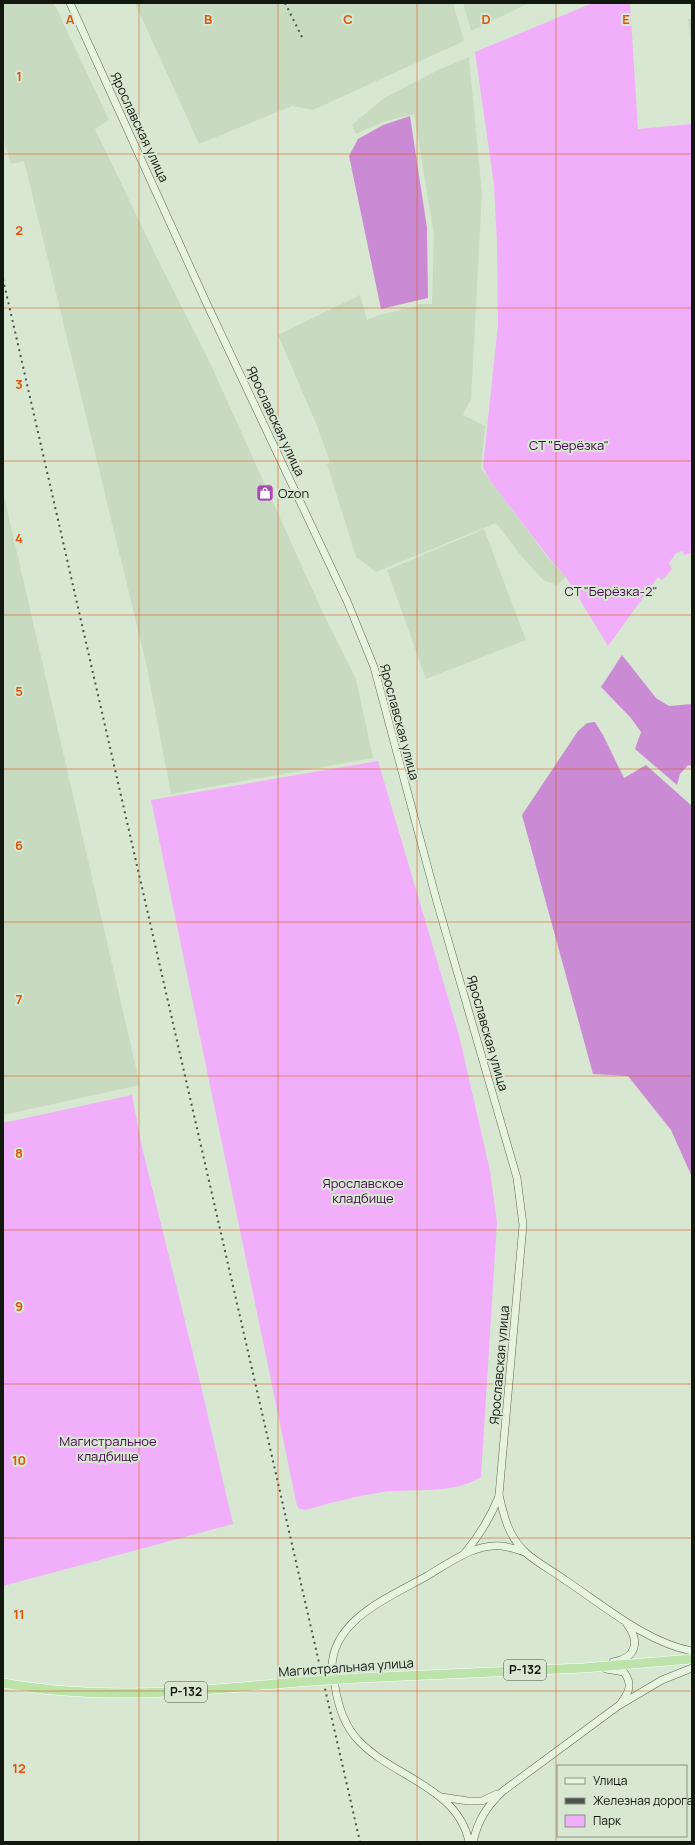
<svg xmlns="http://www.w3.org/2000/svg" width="695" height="1845" font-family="Manrope,sans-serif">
  <rect width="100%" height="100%" fill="#d8e7d2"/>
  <g fill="#c8dbc1">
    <path d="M3 3H54L109 120 95 129 156 256 211 365 323 613 356 679 373 758 171 794 146 663 24 161 11 164 3 138Z"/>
    <path d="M135 3H453L464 41 313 110 292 106 199 144Z"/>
    <path d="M463 3H529L471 31Z"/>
    <path d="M688 19H692V52Z"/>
    <path d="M469 57 482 194 471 399 463 415 485 426 481 468 548 558 566 577 557 585 543 580 523 558 496 523 376 572 356 557 327 464 330 462 317 426 278 335 360 295 367 320 379 315 418 306V304H432L434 235 414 114 383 122 356 134 352 125 384 98 438 70Z"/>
    <path d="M3 492 140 1085 3 1115Z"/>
    <path d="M484 529 526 640 426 679 387 570Z"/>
  </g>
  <g fill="#f1affb">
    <path d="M593 3H630L638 129 692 124V549H690L691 553 684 555 683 551 676 553 669 563 672 569 662 580 658 577 608 646 566 577 549 558 489 479 483 467 498 324 497 244 494 185 475 52Z"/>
    <path d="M378 761 459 1035 490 1171 497 1222 481 1477C451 1495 417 1488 383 1492 356 1496 330 1503 305 1510L300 1509 297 1506 151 800Z"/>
    <path d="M132 1095 142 1147 201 1386 233 1524 3 1586V1123Z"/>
  </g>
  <g fill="#cb8bd4">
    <path d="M410 116 427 228 428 298 381 309 349 156 358 139 383 125Z"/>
    <path d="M622 655 656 698 669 706 692 704V766L688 765 680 774 677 785 635 749 641 732 631 718 601 687Z"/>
    <path d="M595 722 603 735 624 778 646 765 692 806V1177L671 1130 628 1076 593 1074 522 815 578 731 587 723Z"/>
  </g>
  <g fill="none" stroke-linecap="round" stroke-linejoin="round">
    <defs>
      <g id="secondary">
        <path d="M70 3 206 302 347 601 374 667 437 902 517 1178 523 1225 499 1495C504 1517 509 1537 525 1552 537 1563 553 1571 565 1580 603 1605 647 1643 692 1651"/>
        <path d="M464 1554C480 1535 490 1519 499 1496"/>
        <path d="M613 1662C637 1658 640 1641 627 1624"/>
        <path d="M606 1669 624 1672C633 1685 629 1692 621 1703"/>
        <path d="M441 1797 468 1801H482L497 1794"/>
        <path d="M469 1842C458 1787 392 1777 358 1740 344 1725 338 1706 335 1686 334 1680 332 1673 332 1668 332 1619 392 1596 427 1576 449 1563 475 1543 502 1546 509 1547 518 1550 525 1552"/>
        <path d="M473 1842C478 1820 487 1806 503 1791L618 1706 662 1680 692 1668"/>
      </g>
      <g id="trunk">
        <path d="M359 1678 583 1668 692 1659"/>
        <path d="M3 1683C101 1701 199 1691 297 1682"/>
      </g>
    </defs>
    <use href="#secondary" stroke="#5a6755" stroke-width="8"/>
    <use href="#trunk" stroke="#fff" stroke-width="10"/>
    <use href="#secondary" stroke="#e6f4df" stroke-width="7"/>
    <use href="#trunk" stroke="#bbe3aa" stroke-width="9"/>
    <g stroke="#4b5348" stroke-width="2" stroke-dasharray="2 4" stroke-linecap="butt">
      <path d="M285 3 303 39"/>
      <path d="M3 279 360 1842"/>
    </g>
    <defs>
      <path id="trunk-bridge" d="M297 1682 359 1678"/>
    </defs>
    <use href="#trunk-bridge" stroke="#fff" stroke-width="10" stroke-linecap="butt"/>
    <use href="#trunk-bridge" stroke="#bbe3aa" stroke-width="9"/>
  </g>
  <path fill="none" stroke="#dd560c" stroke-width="1" stroke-opacity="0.55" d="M139 3V1842M278 3V1842M417 3V1842M556 3V1842M3 154H692M3 308H692M3 461H692M3 615H692M3 769H692M3 922H692M3 1076H692M3 1230H692M3 1384H692M3 1538H692M3 1691H692"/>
  <defs>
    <symbol id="shop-square" viewBox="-11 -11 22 22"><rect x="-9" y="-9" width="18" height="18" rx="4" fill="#a84cb6" stroke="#d8e7d2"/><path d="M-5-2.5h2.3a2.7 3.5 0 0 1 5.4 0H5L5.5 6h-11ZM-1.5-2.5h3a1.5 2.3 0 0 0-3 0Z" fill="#fff"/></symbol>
  </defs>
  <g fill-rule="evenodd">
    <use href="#shop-square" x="255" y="483" width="20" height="20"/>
  </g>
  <g text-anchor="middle" stroke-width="4" stroke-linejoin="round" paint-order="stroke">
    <g fill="#d8e7d2" stroke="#4d554a" stroke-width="1">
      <rect x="504" y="1660" width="42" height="20" rx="3"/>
      <rect x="165" y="1682" width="42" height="20" rx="3"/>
    </g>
    <g font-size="12" font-weight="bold" fill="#121710">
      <text x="525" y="1674">Р-132</text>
      <text x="186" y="1696">Р-132</text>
    </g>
    <g font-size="13" fill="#121710" stroke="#d8e7d2">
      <text transform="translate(140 127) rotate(65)" y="5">Ярославская улица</text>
      <text transform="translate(276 421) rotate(65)" y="5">Ярославская улица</text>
      <text transform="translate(400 722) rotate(75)" y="5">Ярославская улица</text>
      <text transform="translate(488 1033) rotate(74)" y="5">Ярославская улица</text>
      <text transform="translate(499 1365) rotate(-85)" y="5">Ярославская улица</text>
      <text transform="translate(346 1667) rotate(-4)" y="5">Магистральная улица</text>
    </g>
    <g font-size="13" fill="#46084e" stroke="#d8e7d2">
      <text x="569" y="450">СТ "Берёзка"</text>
      <text x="611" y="596">СТ "Берёзка-2"</text>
      <text x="363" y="1188">Ярославское<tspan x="363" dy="15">кладбище</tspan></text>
      <text x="108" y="1446">Магистральное<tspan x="108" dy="15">кладбище</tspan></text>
    </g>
    <g font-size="13" fill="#121710" stroke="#d8e7d2" text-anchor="start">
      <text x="278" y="498">Ozon</text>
    </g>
  </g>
  <g font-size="13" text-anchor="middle" font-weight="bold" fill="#dd560c" stroke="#d8e7d2" stroke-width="4" stroke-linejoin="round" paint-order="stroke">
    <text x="70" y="24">A</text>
    <text x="208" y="24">B</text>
    <text x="348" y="24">C</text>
    <text x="486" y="24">D</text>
    <text x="626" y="24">E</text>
    <text x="19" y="81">1</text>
    <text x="19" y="235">2</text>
    <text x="19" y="389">3</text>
    <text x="19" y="543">4</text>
    <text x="19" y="696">5</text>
    <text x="19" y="850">6</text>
    <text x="19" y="1004">7</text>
    <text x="19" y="1158">8</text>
    <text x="19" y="1311">9</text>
    <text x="19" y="1465">10</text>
    <text x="19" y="1619">11</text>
    <text x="19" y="1773">12</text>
  </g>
  <rect width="695" height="1845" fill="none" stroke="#121710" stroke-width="8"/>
  <rect x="557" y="1765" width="130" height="72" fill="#d8e7d2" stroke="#899484"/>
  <rect x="565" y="1778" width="20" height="6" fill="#e6f4df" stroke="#899484"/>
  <text x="593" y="1785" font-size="12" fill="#121710">Улица</text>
  <rect x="565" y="1798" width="20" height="6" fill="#4b5348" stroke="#899484"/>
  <text x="593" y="1805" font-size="12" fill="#121710">Железная дорога</text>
  <rect x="565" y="1815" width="20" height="12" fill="#f1affb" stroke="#899484"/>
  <text x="593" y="1825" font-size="12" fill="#121710">Парк</text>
</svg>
